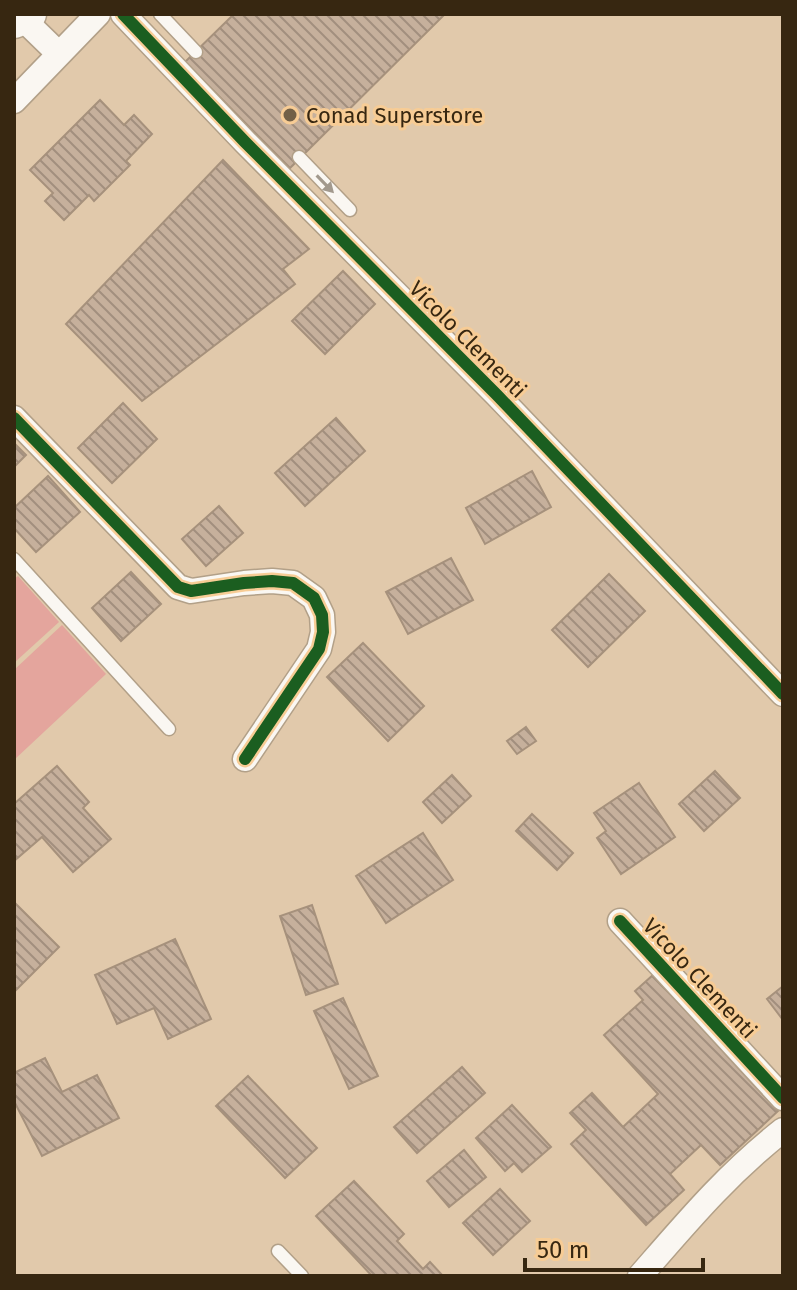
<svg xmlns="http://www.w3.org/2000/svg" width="797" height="1290" font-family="'Fira Sans',sans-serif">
  <defs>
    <pattern id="building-back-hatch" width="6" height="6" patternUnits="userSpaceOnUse" patternTransform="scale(2)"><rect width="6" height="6" fill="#c6b09c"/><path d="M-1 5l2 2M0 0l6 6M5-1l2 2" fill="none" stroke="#a28f7e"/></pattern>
  </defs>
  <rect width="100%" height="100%" fill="#e1c9ab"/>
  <g fill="#e4a59d">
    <path d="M18 576 59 622 14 663V579Z"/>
    <path d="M62 625 106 674 14 760V670Z"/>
  </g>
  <g fill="url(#building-back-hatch)" stroke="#a6917c" stroke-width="2">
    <path d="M234 14H445L290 168 185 62Z"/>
    <path d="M100 100 124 125 134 115 152 134 126 161 130 165 94 201 89 195 64 220 45 201 53 193 30 170Z"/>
    <path d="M223 160 309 249 283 269 295 284 142 401 66 324Z"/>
    <path d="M343 271 375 304 325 354 292 321Z"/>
    <path d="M123 403 157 439 112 483 78 448Z"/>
    <path d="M336 418 365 451 305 506 275 473Z"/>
    <path d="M14 443 26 455 14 467Z"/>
    <path d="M532 471 551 507 485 544 466 508Z"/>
    <path d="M48 476 80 512 36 552 14 528V508Z"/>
    <path d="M219 506 243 533 206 566 182 539Z"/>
    <path d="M451 558 473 600 408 634 386 592Z"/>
    <path d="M131 572 161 604 121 641 92 608Z"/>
    <path d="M609 574 645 611 588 667 552 630Z"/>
    <path d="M363 643 424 706 388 741 327 677Z"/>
    <path d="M526 727 536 741 517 754 507 741Z"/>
    <path d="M57 766 89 802 83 808 111 839 73 872 42 837 14 861V804Z"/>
    <path d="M715 771 740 798 704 831 679 804Z"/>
    <path d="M452 775 471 796 442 823 423 802Z"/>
    <path d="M639 783 675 837 621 874 597 838 606 831 594 813Z"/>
    <path d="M532 814 573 853 557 870 516 831Z"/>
    <path d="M423 833 453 880 386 923 356 876Z"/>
    <path d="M14 902 59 947 14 992Z"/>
    <path d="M312 905 338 984 306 995 280 916Z"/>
    <path d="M175 939 211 1019 168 1039 154 1008 117 1024 95 975Z"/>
    <path d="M653 975 778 1111 720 1165 701 1145 670 1174 684 1190 646 1225 571 1144 586 1130 570 1113 592 1093 623 1127 658 1094 604 1035 643 1000 635 991Z"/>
    <path d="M783 986V1020L767 999Z"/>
    <path d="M343 998 378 1076 349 1089 314 1011Z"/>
    <path d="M45 1058 62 1092 97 1075 119 1118 42 1156 14 1101V1073Z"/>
    <path d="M462 1067 485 1093 417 1153 394 1127Z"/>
    <path d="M248 1076 317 1148 285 1178 216 1106Z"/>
    <path d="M512 1105 551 1147 522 1172 514 1163 505 1171 476 1138Z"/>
    <path d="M464 1150 486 1177 449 1207 427 1181Z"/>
    <path d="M354 1181 404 1234 397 1241 423 1269 430 1262 443 1276H372L316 1216Z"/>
    <path d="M500 1189 530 1221 493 1255 463 1223Z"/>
  </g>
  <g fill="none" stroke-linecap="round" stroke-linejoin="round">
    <defs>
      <g id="lane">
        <path d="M160 14 196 52"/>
        <path d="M299 157 350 210"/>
        <path d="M14 559 169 729"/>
        <path d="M278 1251 302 1276"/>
      </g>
      <g id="street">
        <path d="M123 14 245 142 497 395 783 694"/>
        <path d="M22 18 58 53"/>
        <path d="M14 101 98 14"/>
        <path d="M14 418 178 587 191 591 244 583 272 581 293 583 314 598 322 615 323 632 319 649 245 759"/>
        <path d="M620 921 783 1098"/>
        <path d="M640 1276C687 1222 726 1175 783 1130"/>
      </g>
      <path id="secondary" d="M14 21 29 14"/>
    </defs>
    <use href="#lane" stroke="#b2a088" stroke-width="15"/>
    <use href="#street" stroke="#b2a088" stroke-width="27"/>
    <use href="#secondary" stroke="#b2a088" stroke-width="37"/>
    <use href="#lane" stroke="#faf7f2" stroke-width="12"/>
    <use href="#street" stroke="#faf7f2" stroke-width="24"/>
    <use href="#secondary" stroke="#faf7f2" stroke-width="34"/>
    <defs>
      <g id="cycleway">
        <path d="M123 14 245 142 497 395 783 694"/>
        <path d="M14 418 178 587 191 591 244 583 272 581 293 583 314 598 322 615 323 632 319 649 245 759"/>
        <path d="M620 921 783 1098"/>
      </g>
    </defs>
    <use href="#cycleway" stroke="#f7cc95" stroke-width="17"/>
    <use href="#cycleway" stroke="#1b5e20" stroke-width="12"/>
  </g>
  <defs><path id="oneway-solid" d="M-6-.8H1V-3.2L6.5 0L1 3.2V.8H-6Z" transform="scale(2)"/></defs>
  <use fill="#a2998d" href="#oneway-solid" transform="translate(325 184) rotate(46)"/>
  <circle fill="#726047" stroke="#f7cc95" stroke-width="3" cx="290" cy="115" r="8"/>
  <g text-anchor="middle" stroke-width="6" stroke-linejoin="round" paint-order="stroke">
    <g font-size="22" fill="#372711" stroke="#f7cc95" text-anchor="start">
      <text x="306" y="123">Conad Superstore</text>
    </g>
    <g font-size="22" fill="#372711" stroke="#f7cc95">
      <text transform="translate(468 339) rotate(45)" y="8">Vicolo Clementi</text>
      <text transform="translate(700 978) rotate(47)" y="8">Vicolo Clementi</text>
    </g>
  </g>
  <rect width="797" height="1290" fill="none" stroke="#372711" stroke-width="32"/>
  <path d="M525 1258v12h178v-12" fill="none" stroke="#372711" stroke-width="4"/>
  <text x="537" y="1258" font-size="24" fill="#372711" stroke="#f7cc95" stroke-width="6" paint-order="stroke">50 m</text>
</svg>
